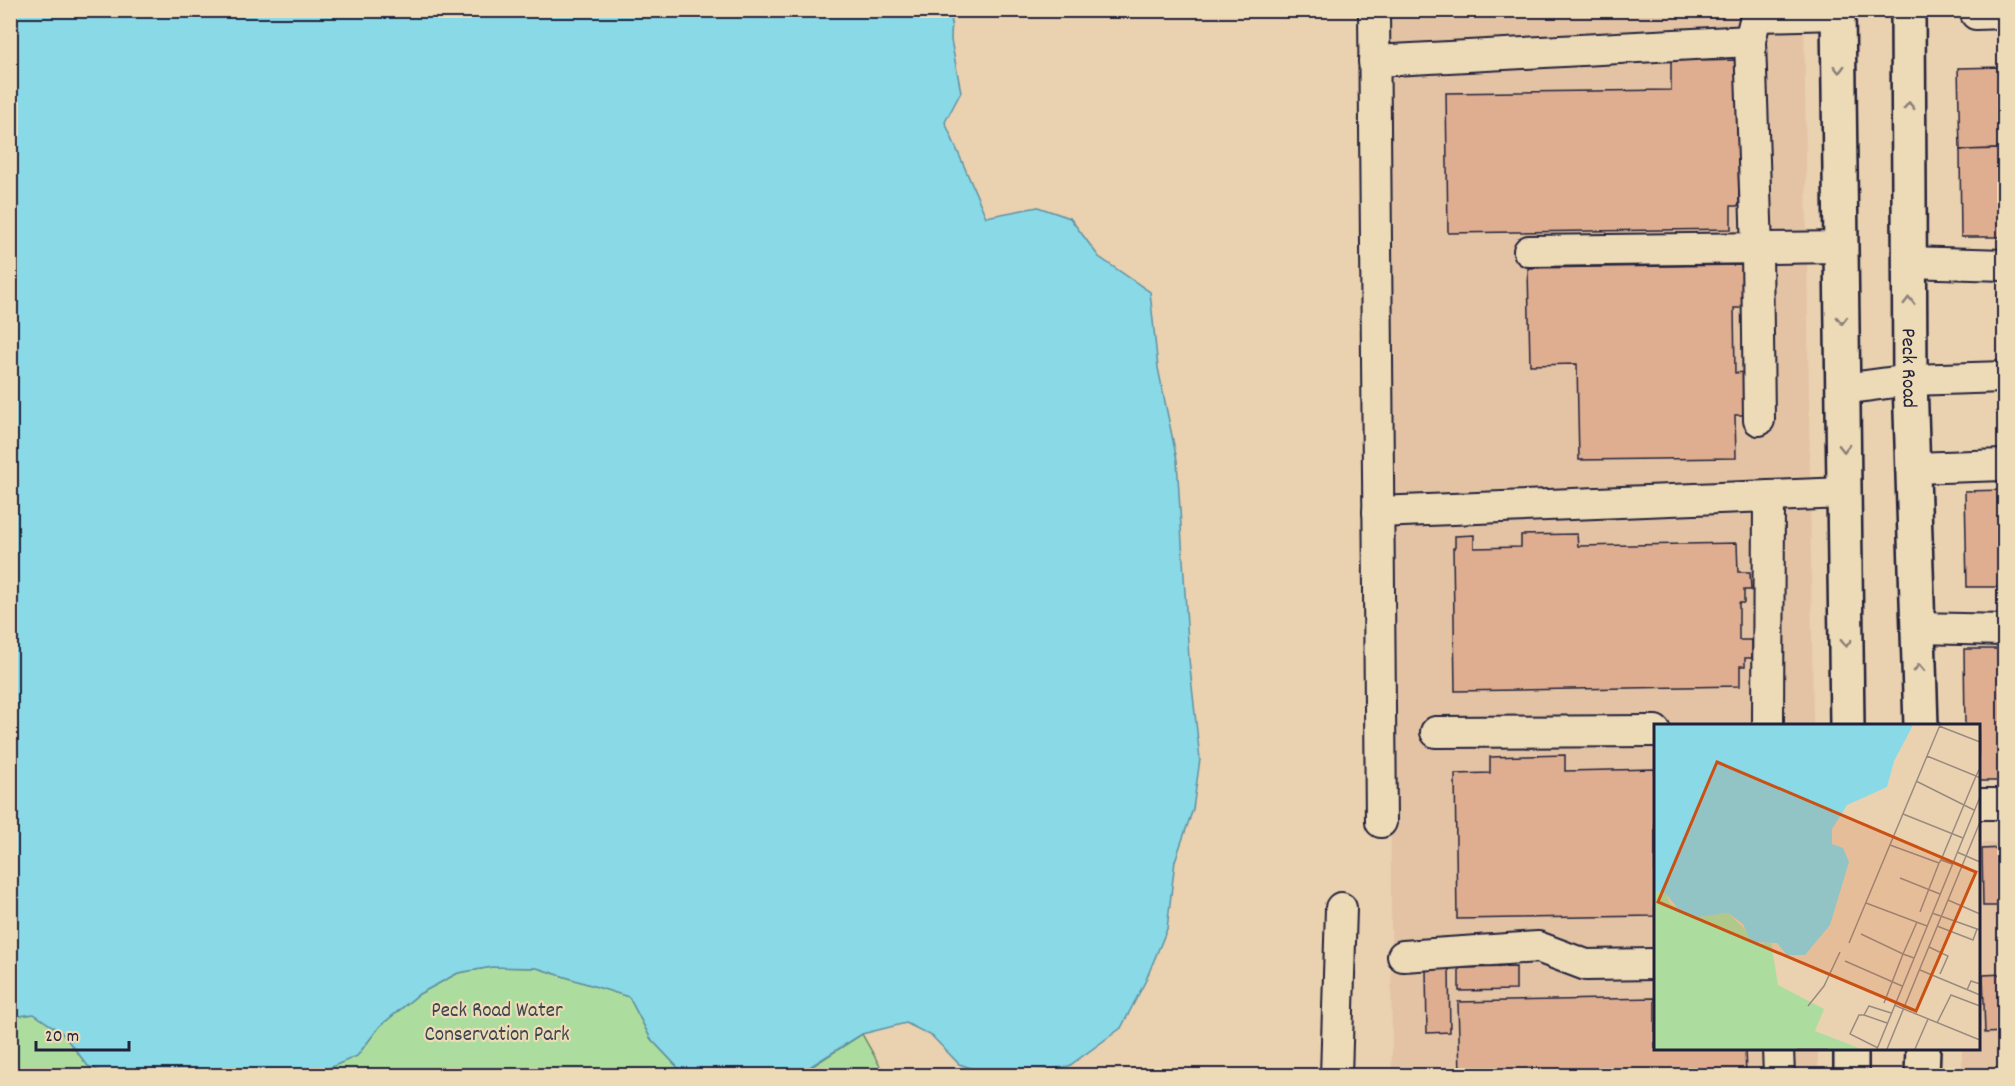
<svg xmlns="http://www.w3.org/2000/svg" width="2015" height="1086" font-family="Dekko,sans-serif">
  <rect width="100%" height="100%" fill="#ead1af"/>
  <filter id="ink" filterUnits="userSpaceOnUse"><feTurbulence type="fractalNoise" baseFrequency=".0167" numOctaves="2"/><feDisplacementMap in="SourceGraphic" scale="12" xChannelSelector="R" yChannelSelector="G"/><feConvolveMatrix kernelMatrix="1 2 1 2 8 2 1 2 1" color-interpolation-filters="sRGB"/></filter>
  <g filter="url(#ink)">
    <g fill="#e3c3a4">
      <path d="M1386 11H1804L1813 726H1655V1048L1818 1049V1075H1392Z"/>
      <path d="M1978 843H2004V1075H1962V1049L1978 1048Z"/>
    </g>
    <g fill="#acdd9e" stroke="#67806c" stroke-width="1.5">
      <path d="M492 967 537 968 629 997 651 1039 685 1075 309 1076 357 1056 380 1026 419 994 458 973Z"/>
      <path d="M34 1014 62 1033 88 1066 111 1075 11 1076V1017Z"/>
      <path d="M862 1034 885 1075 797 1076Z"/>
    </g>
    <path fill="#89d9e6" stroke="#6090a2" stroke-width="1.5" d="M11 10 952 11 951 40 961 92 945 122 986 217 1038 207 1070 218 1099 257 1150 292 1158 368 1177 460 1189 659 1200 759 1193 809 1175 861 1167 929 1145 982 1121 1028 1069 1066 1019 1075H992L959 1064 932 1036 906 1023 862 1034 797 1075H685L651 1039 629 997 537 968 492 967 458 973 419 994 380 1026 357 1056 313 1075 111 1076 88 1066 62 1033 34 1014 11 1017Z"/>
    <g fill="#dfae91" stroke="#22223b" stroke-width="1.5">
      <path d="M1701 57V61L1737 60 1739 206H1731V229L1448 233 1446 93 1671 90V58Z"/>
      <path d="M2004 67V149L1960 150 1958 68Z"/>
      <path d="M2004 149V237H1961L1960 150Z"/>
      <path d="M1742 265 1743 308H1734L1735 373 1744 372 1745 415H1735L1736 458 1579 460 1577 364 1530 365 1528 268Z"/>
      <path d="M2004 490V587H1967L1965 491Z"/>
      <path d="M1577 534 1578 546 1737 543 1738 572H1750L1751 590H1744V603H1739V640H1752V658H1745V666H1740V686L1455 691 1453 548H1455V536L1474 535V548L1521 547V535Z"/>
      <path d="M1964 649H2004V781H1978V726H1965Z"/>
      <path d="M1565 755V771L1655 769V916L1457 919 1455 774 1490 773V757Z"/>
      <path d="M2002 834H2004V1032L1985 1033 1983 975 2004 974 2003 906H1983L1982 849 2002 848Z"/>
      <path d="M1516 967V990L1459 991V968Z"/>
      <path d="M1426 969H1449L1450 1032 1427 1033Z"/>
      <path d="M1655 998V1048H1745L1746 1076H1446L1460 1074 1458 1002Z"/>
    </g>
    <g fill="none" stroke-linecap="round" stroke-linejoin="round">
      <defs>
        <g id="minor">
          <path d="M1374 10 1381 822"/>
          <path d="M1976 14 2004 13"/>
          <path d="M1374 61 1750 41"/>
          <path d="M1529 251 1841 247"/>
          <path d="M1909 262 2004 265"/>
          <path d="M1843 389 1910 380 2004 377"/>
          <path d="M1759 420 1757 249 1750 41 1756 16 1838 14"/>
          <path d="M1913 468 2004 465"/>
          <path d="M1378 512 1844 493"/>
          <path d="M1918 628 2004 630"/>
          <path d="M1768 726 1769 496"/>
          <path d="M1436 732 1655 731"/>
          <path d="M1978 804H2004"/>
          <path d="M1403 956 1538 947 1586 965 1655 964"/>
          <path d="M1778 1048 1779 1076"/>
          <path d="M1336 1076 1341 908"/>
        </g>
        <g id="major">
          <path d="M1838 10 1847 726"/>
          <path id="s1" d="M1908 10 1910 380 1921 726"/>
          <path d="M1851 1048V1076"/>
          <path d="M1922 1076 1923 1048"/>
        </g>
      </defs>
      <use href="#minor" stroke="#22223b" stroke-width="34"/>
      <use href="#major" stroke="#22223b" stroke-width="38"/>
      <use href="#minor" stroke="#eddab7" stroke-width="30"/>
      <use href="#major" stroke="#eddab7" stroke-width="33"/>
    </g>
    <defs><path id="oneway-chevron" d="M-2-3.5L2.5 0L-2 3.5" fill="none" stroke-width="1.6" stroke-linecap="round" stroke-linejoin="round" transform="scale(1.5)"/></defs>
    <g stroke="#887e79">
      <use href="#oneway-chevron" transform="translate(1839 69) rotate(89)"/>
      <use href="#oneway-chevron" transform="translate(1909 106) rotate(-90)"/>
      <use href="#oneway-chevron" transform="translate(1909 301) rotate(-90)"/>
      <use href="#oneway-chevron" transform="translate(1842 320) rotate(89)"/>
      <use href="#oneway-chevron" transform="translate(1844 448) rotate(89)"/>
      <use href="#oneway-chevron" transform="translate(1846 643) rotate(89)"/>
      <use href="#oneway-chevron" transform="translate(1919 668) rotate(-92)"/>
    </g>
  </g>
  <g text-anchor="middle" stroke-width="4.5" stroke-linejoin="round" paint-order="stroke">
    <g font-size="21" fill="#22223b" stroke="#eddab7">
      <text dy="7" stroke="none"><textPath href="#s1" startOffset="358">Peck Road</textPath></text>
    </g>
    <g font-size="21" fill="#3e474f" stroke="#eddab7">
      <text x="497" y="1016">Peck Road Water<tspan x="497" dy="24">Conservation Park</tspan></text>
    </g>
  </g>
  <g transform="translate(1654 724)">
    <rect width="326" height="326" fill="#ead1af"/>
    <path d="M0 166 12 170 16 180 45 193 74 189 106 220 117 218 124 261 170 285 161 307 207 325H0Z" fill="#acdd9e"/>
    <path d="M0 1H259L240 37 233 63 193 81 178 105V120L189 124 195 138 176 201 151 231H133L123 219 97 218 89 200 74 189 45 193 26 187 12 170 0 166Z" fill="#89d9e6"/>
    <path fill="none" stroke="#9a8b81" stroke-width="1.5" d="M285 2 326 18M273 32 322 52 326 44M262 57 320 86M249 90 309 114M236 121 285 139M303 128 326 138M287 136 322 52 326 54M246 154 286 170M294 176 326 190M212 179 273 202M266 188 285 139 287 136 298 140M278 189 326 206M283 202 319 216 323 205M207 210 249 230 263 198M195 219 286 1M275 223 294 232 286 250M191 237 248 262M266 246 326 271M313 266 317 257 326 260M230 279 249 230 260 234M240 281 326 316M154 282 170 262 186 228M210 291 233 299M283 299 297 271 326 282M224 324 196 310 205 291H210L215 282 237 289M143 325H174M223 325 326 73M233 325 326 98M261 325 274 295"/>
    <path fill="#ca5113" fill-opacity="0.15" stroke="#ca5113" stroke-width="3" d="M63 38 322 148 262 287 4 178Z"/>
    <rect width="326" height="326" fill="none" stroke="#22223b" stroke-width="3"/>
  </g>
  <rect width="2015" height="1086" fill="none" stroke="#eddab7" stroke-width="36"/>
  <rect x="18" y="18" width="1979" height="1050" fill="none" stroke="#22223b" stroke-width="2" filter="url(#ink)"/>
  <path d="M36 1041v9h93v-9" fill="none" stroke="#22223b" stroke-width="3"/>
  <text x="45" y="1041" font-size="18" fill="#22223b" stroke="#eddab7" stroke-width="4.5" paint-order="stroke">20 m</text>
</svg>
